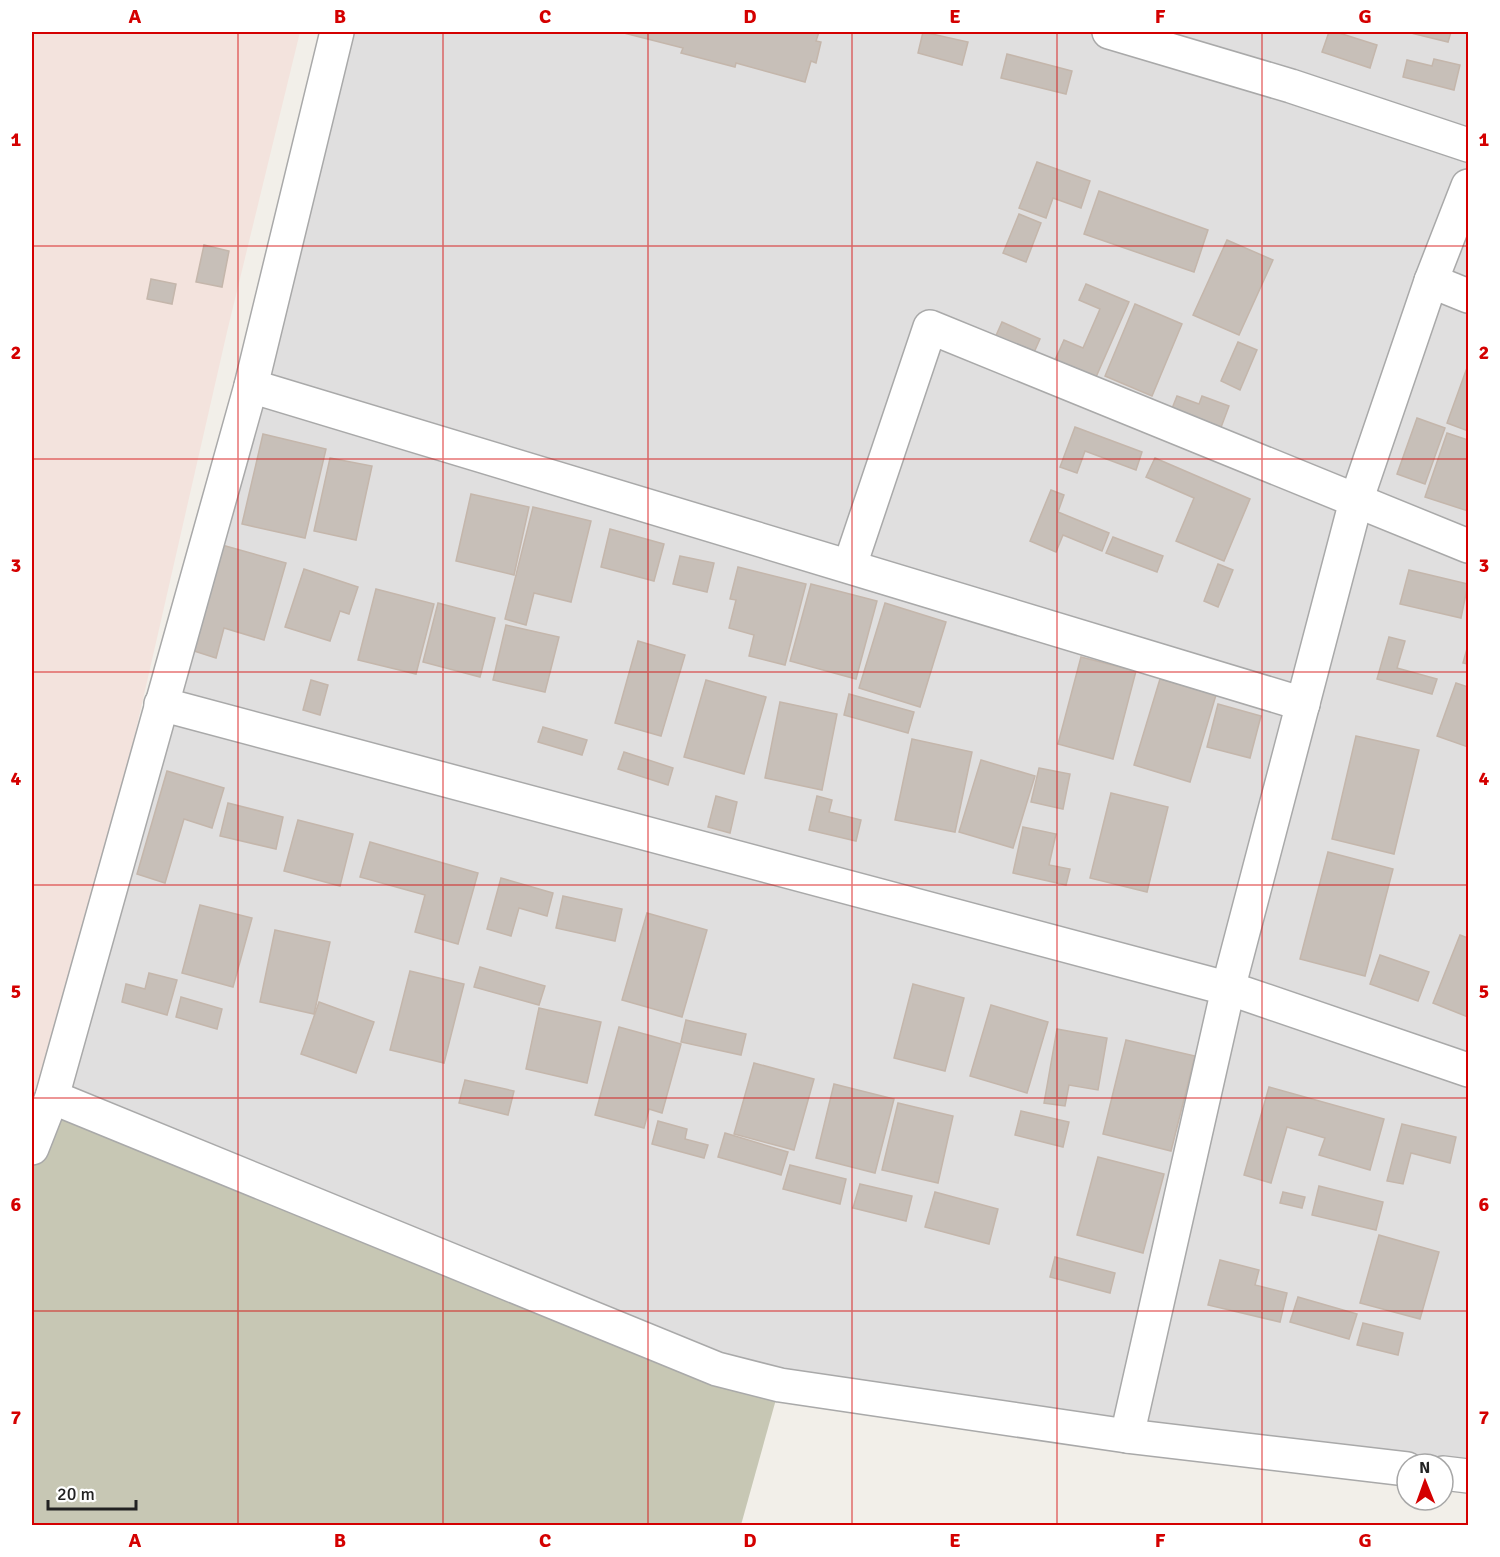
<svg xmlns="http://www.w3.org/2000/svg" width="1500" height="1557" font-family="Signika,sans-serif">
  <rect width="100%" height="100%" fill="#f2efe9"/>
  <path fill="#e0dfdf" d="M337 32H1468V1476L1443 1464H1407L780 1385 52 1097Z"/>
  <path fill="#f3e3dd" d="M32 32H300L227 332 52 1097 32 1148Z"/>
  <path fill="#c7c7b4" d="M52 1097 780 1385 741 1525H32V1148Z"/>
  <g fill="#c7bfb8" stroke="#c4b6ab" stroke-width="1.5">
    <path d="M620 32H819L816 41 821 42 816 63 811 61 805 82 736 63 735 67 681 53 683 48Z"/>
    <path d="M923 32 968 42 962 65 918 53Z"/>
    <path d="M1329 32H1336L1377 45 1370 68 1322 52Z"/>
    <path d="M1407 32H1451L1448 42Z"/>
    <path d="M1007 54 1072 71 1066 94 1001 78Z"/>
    <path d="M1434 59 1460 65 1454 90 1403 77 1407 60 1432 66Z"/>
    <path d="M1037 162 1090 181 1081 208 1053 198 1046 218 1019 208Z"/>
    <path d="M1099 191 1208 230 1194 272 1084 234Z"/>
    <path d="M1019 214 1041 223 1026 262 1003 253Z"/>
    <path d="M1227 240 1273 260 1239 335 1193 315Z"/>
    <path d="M204 245 229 251 222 287 196 282Z"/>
    <path d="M151 279 176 284 172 304 147 299Z"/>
    <path d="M1086 284 1129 302 1096 377 1055 360 1064 340 1083 348 1100 309 1079 300Z"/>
    <path d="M1135 304 1182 324 1152 396 1105 376Z"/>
    <path d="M1002 322 1040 339 1032 357 994 340Z"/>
    <path d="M1238 342 1257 350 1240 390 1221 381Z"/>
    <path d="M1468 365V431L1447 423Z"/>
    <path d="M1177 396 1199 404 1202 396 1229 406 1220 430 1171 411Z"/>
    <path d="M1417 418 1445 428 1425 484 1397 474Z"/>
    <path d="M1075 427 1142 452 1136 470 1085 451 1077 473 1060 467Z"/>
    <path d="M1447 433 1468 440V511L1425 497Z"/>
    <path d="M263 434 326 449 305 538 242 524Z"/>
    <path d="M330 458 372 466 356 540 314 531Z"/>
    <path d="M1155 458 1250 499 1224 561 1176 541 1194 498 1146 477Z"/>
    <path d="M1051 490 1064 495 1058 512 1109 533 1102 551 1063 535 1056 552 1030 541Z"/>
    <path d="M471 494 529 507 514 575 456 561Z"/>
    <path d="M533 507 591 521 571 602 534 593 526 625 505 619Z"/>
    <path d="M610 529 664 544 654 581 601 567Z"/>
    <path d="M1113 537 1163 556 1157 572 1106 553Z"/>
    <path d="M222 545 286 563 264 640 224 628 216 658 191 650Z"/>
    <path d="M680 556 714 563 707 592 673 584Z"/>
    <path d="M1218 564 1233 570 1218 607 1204 601Z"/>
    <path d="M738 567 806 584 785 665 749 656 754 635 729 628 736 600 730 599Z"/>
    <path d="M304 569 358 587 349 614 340 611 330 641 285 627Z"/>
    <path d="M1409 570 1468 584 1461 618 1400 604Z"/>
    <path d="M811 584 877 601 856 679 790 661Z"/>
    <path d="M376 589 434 604 416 674 358 660Z"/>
    <path d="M438 603 495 618 480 677 423 662Z"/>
    <path d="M885 603 946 622 920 707 859 688Z"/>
    <path d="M506 625 559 637 545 692 493 680Z"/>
    <path d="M1389 637 1405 641 1397 668 1437 679 1432 694 1377 679Z"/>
    <path d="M638 641 685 655 661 736 615 723Z"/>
    <path d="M1468 645V664L1463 663Z"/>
    <path d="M1081 657 1136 671 1113 759 1058 744Z"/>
    <path d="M1160 679 1216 695 1190 782 1134 765Z"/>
    <path d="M311 680 328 685 320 715 303 710Z"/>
    <path d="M706 680 766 697 744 774 684 757Z"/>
    <path d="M1456 683 1468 687V747L1437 736Z"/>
    <path d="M849 694 914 712 908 733 844 715Z"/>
    <path d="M780 702 837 714 822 790 765 778Z"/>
    <path d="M1218 704 1261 716 1250 758 1207 747Z"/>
    <path d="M543 727 587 740 582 755 538 742Z"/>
    <path d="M1356 736 1419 750 1394 854 1332 839Z"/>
    <path d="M912 739 972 752 955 832 895 820Z"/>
    <path d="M624 752 673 768 668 785 618 769Z"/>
    <path d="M981 760 1035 776 1013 848 959 832Z"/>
    <path d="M1039 768 1070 774 1063 809 1031 802Z"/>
    <path d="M167 771 224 788 212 828 184 819 165 883 137 874Z"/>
    <path d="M1111 793 1168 807 1147 892 1090 878Z"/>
    <path d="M716 796 737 802 730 833 708 827Z"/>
    <path d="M817 796 832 800 829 812 861 820 856 841 809 830Z"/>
    <path d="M228 803 283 817 276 849 220 836Z"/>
    <path d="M298 820 353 834 340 886 284 871Z"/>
    <path d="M1023 827 1056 834 1049 865 1070 869 1066 885 1013 873Z"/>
    <path d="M370 842 478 873 458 944 415 932 425 895 360 877Z"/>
    <path d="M1328 852 1393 869 1365 976 1300 959Z"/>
    <path d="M501 878 553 893 547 916 519 908 511 936 487 929Z"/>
    <path d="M563 896 622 909 615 941 556 928Z"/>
    <path d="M200 905 252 918 233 987 182 973Z"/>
    <path d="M647 913 707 930 682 1017 622 1000Z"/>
    <path d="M275 930 330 942 314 1014 260 1002Z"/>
    <path d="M1460 935 1468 938V1017L1433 1003Z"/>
    <path d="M1380 955 1429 972 1418 1001 1370 984Z"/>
    <path d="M480 967 545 986 539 1005 474 987Z"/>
    <path d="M410 971 464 984 444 1063 390 1050Z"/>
    <path d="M149 973 177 980 167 1015 122 1002 126 984 145 989Z"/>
    <path d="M913 984 964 998 945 1071 894 1058Z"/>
    <path d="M181 997 222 1009 217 1029 176 1017Z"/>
    <path d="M319 1002 374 1022 356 1073 301 1054Z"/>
    <path d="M991 1005 1048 1022 1027 1093 970 1076Z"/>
    <path d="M539 1008 601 1022 587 1083 526 1069Z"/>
    <path d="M686 1020 746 1034 741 1055 681 1042Z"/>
    <path d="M619 1027 681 1044 662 1113 649 1109 644 1128 595 1115Z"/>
    <path d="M1057 1029 1107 1038 1098 1090 1069 1085 1065 1106 1044 1103Z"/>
    <path d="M1126 1040 1195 1056 1171 1151 1103 1134Z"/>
    <path d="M754 1063 814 1079 794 1150 734 1134Z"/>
    <path d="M465 1080 514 1091 508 1115 459 1103Z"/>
    <path d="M834 1084 894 1099 875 1173 816 1158Z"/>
    <path d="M1269 1087 1384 1119 1370 1170 1319 1155 1325 1138 1287 1127 1271 1183 1244 1175Z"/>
    <path d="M898 1103 953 1116 938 1183 882 1170Z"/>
    <path d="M1021 1111 1069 1122 1063 1147 1015 1135Z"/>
    <path d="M658 1121 687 1129 685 1139 708 1145 704 1158 652 1144Z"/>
    <path d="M1402 1124 1456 1137 1450 1163 1411 1153 1403 1184 1387 1181Z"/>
    <path d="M725 1133 788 1152 781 1175 718 1157Z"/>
    <path d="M1098 1157 1164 1174 1143 1253 1077 1235Z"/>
    <path d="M790 1165 846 1179 840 1204 783 1189Z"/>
    <path d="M860 1184 912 1196 906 1221 853 1208Z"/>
    <path d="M1319 1186 1383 1202 1376 1230 1312 1215Z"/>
    <path d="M935 1192 998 1209 989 1244 925 1227Z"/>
    <path d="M1283 1192 1305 1197 1302 1208 1280 1203Z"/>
    <path d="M1379 1235 1439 1252 1420 1319 1360 1303Z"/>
    <path d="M1055 1257 1115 1273 1110 1293 1050 1277Z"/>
    <path d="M1220 1260 1259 1270 1255 1285 1287 1293 1280 1322 1208 1305Z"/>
    <path d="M1298 1297 1357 1314 1349 1339 1290 1322Z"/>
    <path d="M1363 1323 1403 1333 1398 1355 1357 1345Z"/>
  </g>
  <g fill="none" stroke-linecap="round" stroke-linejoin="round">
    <defs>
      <g id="minor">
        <path d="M1109 32 1291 86 1468 145"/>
        <path d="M1431 281 1468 296"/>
        <path d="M251 386 1303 704"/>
        <path d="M850 565 930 327 1468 546"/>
        <path d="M161 704 1237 991 1468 1070"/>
        <path d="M52 1097 717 1369 780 1385 1127 1436 1407 1469"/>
        <path d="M32 1148 52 1097 251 386 337 32"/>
        <path d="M1127 1436 1228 989 1356 501 1431 281 1468 186"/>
        <path d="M1443 1473 1468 1476"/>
      </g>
    </defs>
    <use href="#minor" stroke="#a9a9a9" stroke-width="36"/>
    <use href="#minor" stroke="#fff" stroke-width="33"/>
  </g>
  <path fill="none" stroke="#d40000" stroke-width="1.5" stroke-opacity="0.55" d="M238 32V1526M443 32V1526M648 32V1526M852 32V1526M1057 32V1526M1262 32V1526M32 246H1468M32 459H1468M32 672H1468M32 885H1468M32 1098H1468M32 1311H1468"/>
  <rect width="1500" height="1557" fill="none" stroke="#ffffff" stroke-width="66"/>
  <g transform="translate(1425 1482) rotate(359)"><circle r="28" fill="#ffffff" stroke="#a7a7a7" stroke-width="1.5"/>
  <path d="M0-4.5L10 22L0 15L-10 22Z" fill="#d40000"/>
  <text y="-9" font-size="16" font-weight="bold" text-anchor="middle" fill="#222222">N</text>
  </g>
  <path d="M48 1500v9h88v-9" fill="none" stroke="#222222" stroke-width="3"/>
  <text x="57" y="1500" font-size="18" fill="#222222" stroke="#ffffff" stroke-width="4.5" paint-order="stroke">20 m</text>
  <rect x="33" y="33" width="1434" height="1491" fill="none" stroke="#d40000" stroke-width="2"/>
  <g font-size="20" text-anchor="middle" font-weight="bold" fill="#d40000">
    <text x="135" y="23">A</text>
    <text x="340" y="23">B</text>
    <text x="545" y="23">C</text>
    <text x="750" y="23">D</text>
    <text x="955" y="23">E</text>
    <text x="1160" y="23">F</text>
    <text x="1365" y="23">G</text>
    <text x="16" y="146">1</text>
    <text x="1484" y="146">1</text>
    <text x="16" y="359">2</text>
    <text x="1484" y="359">2</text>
    <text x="16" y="572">3</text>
    <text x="1484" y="572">3</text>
    <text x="16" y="785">4</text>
    <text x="1484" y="785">4</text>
    <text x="16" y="998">5</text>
    <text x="1484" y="998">5</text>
    <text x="16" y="1211">6</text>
    <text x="1484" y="1211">6</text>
    <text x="16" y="1424">7</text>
    <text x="1484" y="1424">7</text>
    <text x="135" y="1547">A</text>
    <text x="340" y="1547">B</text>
    <text x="545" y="1547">C</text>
    <text x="750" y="1547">D</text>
    <text x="955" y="1547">E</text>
    <text x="1160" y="1547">F</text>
    <text x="1365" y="1547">G</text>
  </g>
</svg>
